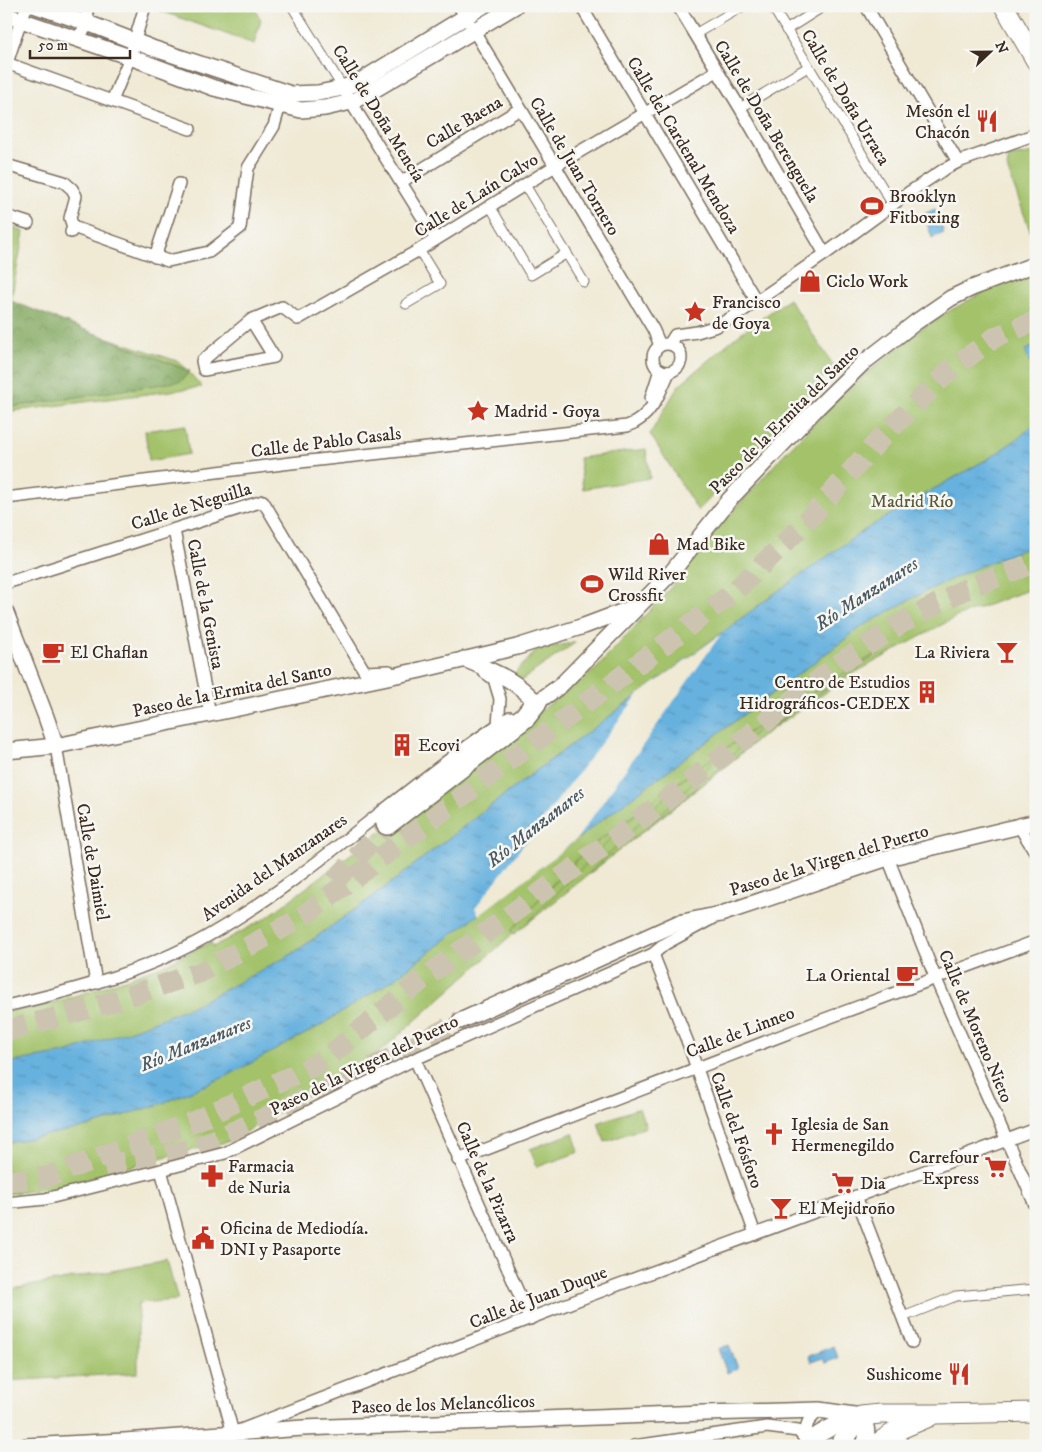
<svg xmlns="http://www.w3.org/2000/svg" width="1042" height="1452" font-family="'IM FELL DW Pica',serif">
  <defs>
    <pattern id="forest-crowns" width="20" height="18" patternUnits="userSpaceOnUse" patternTransform="scale(1.25)"><rect width="20" height="18" fill="#82a85e"/><path d="M2 6a3 3 0 1 1 6 0M12 15a3 3 0 1 1 6 0" fill="none" stroke="#6c894d"/></pattern>
    <pattern id="garden-furrows" width="10" height="10" patternUnits="userSpaceOnUse" patternTransform="scale(1.25)"><rect width="10" height="10" fill="#a3c26a"/><path d="M-1 1l2-2M0 10L10 0M9 11l2-2" fill="none" stroke="#869e57"/></pattern>
    <pattern id="water-ripples" width="26" height="14" patternUnits="userSpaceOnUse" patternTransform="scale(1.25)"><rect width="26" height="14" fill="#66b1de"/><path d="M2 4q2-2 4 0t4 0M15 11q2-2 4 0t4 0" fill="none" stroke="#5590b3"/></pattern>
  </defs>
  <rect width="100%" height="100%" fill="#f6f6f2"/>
  <filter id="ink" filterUnits="userSpaceOnUse"><feTurbulence type="fractalNoise" baseFrequency=".02" numOctaves="2"/><feDisplacementMap in="SourceGraphic" scale="10" xChannelSelector="R" yChannelSelector="G"/><feConvolveMatrix kernelMatrix="1 2 1 2 8 2 1 2 1" color-interpolation-filters="sRGB"/></filter>
  <filter id="wash" filterUnits="userSpaceOnUse"><feTurbulence type="fractalNoise" baseFrequency=".0096" numOctaves="4" result="noise"/><feDisplacementMap in="SourceGraphic" scale="20" xChannelSelector="R" yChannelSelector="G"/><feGaussianBlur stdDeviation="1.12" result="paint"/><feColorMatrix in="noise" values="0 0 0 0 0 0 0 0 0 0 0 0 0 0 0 0 0 1.4 0 .05"/><feComposite in="paint" operator="in"/></filter>
  <g filter="url(#wash)">
    <rect width="100%" height="100%" fill="#f0ead5"/>
    <g fill="#a3c26a" stroke="#6f7644">
      <path d="M157 6H253L261 20 254 44 155 9Z"/>
      <path d="M1034 153 1036 156V247L1007 168 1009 157Z"/>
      <path d="M6 224 24 232 10 305 180 362 202 387 6 412Z"/>
      <path d="M1036 271V346L1025 350 1036 377V587L956 617 856 672 756 740 728 765 517 930 380 1052 230 1141 160 1158 57 1188 6 1194V1012L52 1003 97 989 164 965 211 942 213 947 266 918 596 669 672 586 705 543 785 453 843 394 868 372 921 329 951 310 989 289Z"/>
      <path d="M789 299 834 366 698 511 650 434 679 385 738 335Z"/>
      <path d="M185 425 189 454 149 461 145 431Z"/>
      <path d="M646 449 650 478 583 489 579 458Z"/>
      <path d="M576 642 522 680 513 675 537 650Z"/>
      <path d="M639 1108 646 1127 605 1142 598 1123Z"/>
      <path d="M573 1133 579 1152 537 1167 530 1149Z"/>
      <path d="M167 1261 178 1300 138 1303V1373L6 1381V1290Z"/>
    </g>
    <path fill="url(#forest-crowns)" stroke="#5e693e" d="M6 299 190 371 181 381 6 408Z"/>
    <path fill="url(#garden-furrows)" stroke="#6f7644" d="M880 651 881 652 796 709 514 934 511 931 569 866 589 848 660 795 758 726Z"/>
    <g fill="url(#water-ripples)" stroke="#506e7e">
      <path d="M935 209 944 233 932 238 924 214Z"/>
      <path d="M1036 346V377L1025 350Z"/>
      <path d="M1036 422V545L1016 552 969 571 922 593 863 626 623 804 394 979 318 1027 227 1076 163 1103 87 1127 6 1143V1063L65 1053 143 1026 197 1004 292 954 375 895 529 776 778 591 866 529 923 495 991 457 1020 437Z"/>
      <path d="M729 1345 738 1368 727 1373 718 1349Z"/>
      <path d="M834 1346 838 1358 825 1363 823 1358 811 1362 808 1356Z"/>
    </g>
    <path fill="#f0ead5" d="M721 634 576 840 479 915 475 908 638 695Z"/>
  </g>
  <g filter="url(#ink)">
    <g fill="none" stroke-linecap="round" stroke-linejoin="round">
      <g stroke="#ccc4b0" stroke-width="21" stroke-dasharray="21 11" stroke-linecap="butt">
        <path d="M335 881 387 824"/>
        <path d="M6 1031 105 1004 201 972 299 919 735 591 809 519 877 442 952 368 997 336 1036 321"/>
        <path d="M104 1166 193 1149 271 1115 398 1055 460 1021"/>
        <path d="M6 1181 47 1177 195 1121 313 1066 329 1056 424 978 663 803 840 663 902 623 963 590 1036 562"/>
      </g>
      <defs>
        <g id="pedestrian">
          <path d="M292 6 343 88"/>
          <path d="M772 6 893 205"/>
          <path d="M786 30 824 6"/>
          <path d="M695 34 743 6"/>
          <path d="M740 108 808 67"/>
          <path d="M525 185 584 282"/>
          <path d="M490 206 531 275 567 253"/>
          <path d="M406 304 440 284 419 250"/>
          <path d="M903 1317 956 1296 1036 1289"/>
        </g>
        <g id="minor">
          <path d="M459 6 653 329 660 345"/>
          <path d="M581 6 757 302"/>
          <path d="M678 6 740 108 825 254"/>
          <path d="M866 6 958 162"/>
          <path d="M75 39 90 24 85 6"/>
          <path d="M6 63 190 129"/>
          <path d="M7 63 21 20 27 6"/>
          <path d="M347 96 436 239"/>
          <path d="M112 101 130 57 145 6"/>
          <path d="M6 165 64 182 72 189 76 196 70 218 73 227 71 232"/>
          <path d="M401 182 520 109"/>
          <path d="M6 216 28 223"/>
          <path d="M73 227 168 261 209 252 240 228 248 168 274 126 280 105"/>
          <path d="M155 257 179 184"/>
          <path d="M251 320 274 357 204 370 202 361 251 320 282 307 298 319 419 250 555 166 717 71"/>
          <path d="M670 343 675 335 697 332 717 326 741 312 825 254 911 191 943 170 958 162 1036 134"/>
          <circle cx="667" cy="358" r="14"/>
          <path d="M651 398 660 370"/>
          <path d="M6 498 291 463 627 426C650 419 660 393 669 372"/>
          <path d="M174 530 210 714"/>
          <path d="M6 583 263 501 365 672 389 671"/>
          <path d="M484 672 494 679 500 699 498 725"/>
          <path d="M56 746 96 983"/>
          <path d="M1019 826 1036 853"/>
          <path d="M888 858 935 977 1036 1207"/>
          <path d="M653 954 688 1043 755 1234"/>
          <path d="M6 1006C75 990 144 972 206 937 315 875 405 785 510 717"/>
          <path d="M415 1059 530 1319"/>
          <path d="M458 1160 817 1022 1036 941"/>
          <path d="M161 1170 233 1433"/>
          <path d="M856 1196 912 1342"/>
          <path d="M6 1203 45 1199 161 1170 225 1153 415 1059 653 954 665 944 711 919"/>
          <path d="M894 1427 904 1446"/>
          <path d="M804 1437 808 1422 819 1410"/>
          <path d="M211 1446 233 1433 588 1296 933 1168 1036 1129"/>
          <path d="M634 1446 767 1427 798 1431 812 1446"/>
        </g>
        <g id="tertiary">
          <path d="M36 6 90 24 152 48 291 94 318 93 343 88 362 80 483 6"/>
          <path d="M6 15 130 57 214 88 301 110 325 108 351 102 369 93 515 6"/>
          <path d="M6 613 46 717 56 746"/>
          <path d="M464 659C492 671 516 679 536 703L560 686 671 573 729 500 817 408 863 363 916 322 951 298 972 288 1036 264"/>
          <path d="M6 751 56 746 416 671 517 647 584 626 632 608"/>
          <path d="M460 1021 678 923 721 914 888 858 1036 822"/>
          <path d="M26 1446 124 1441 303 1428 704 1413 819 1410 861 1416C868 1427 868 1433 864 1446"/>
        </g>
        <path id="secondary" d="M805 1446C819 1431 841 1422 861 1416"/>
        <g id="primary">
          <path d="M1004 6 1036 61"/>
          <path d="M839 1446 861 1416 880 1414H935L1036 1412"/>
          <path d="M873 1446 896 1431 929 1417"/>
        </g>
        <path id="motorway" d="M387 824 525 717 536 703"/>
      </defs>
      <use href="#pedestrian" stroke="#7a6d5e" stroke-width="11"/>
      <use href="#minor" stroke="#7a6d5e" stroke-width="14"/>
      <use href="#tertiary" stroke="#7a6d5e" stroke-width="18"/>
      <use href="#secondary" stroke="#7a6d5e" stroke-width="19"/>
      <use href="#primary" stroke="#7a6d5e" stroke-width="21"/>
      <use href="#motorway" stroke="#7a6d5e" stroke-width="24"/>
      <use href="#pedestrian" stroke="#fff" stroke-width="9"/>
      <use href="#minor" stroke="#fff" stroke-width="11"/>
      <use href="#tertiary" stroke="#fff" stroke-width="15"/>
      <use href="#secondary" stroke="#fff" stroke-width="16"/>
      <use href="#primary" stroke="#fff" stroke-width="19"/>
      <use href="#motorway" stroke="#fff" stroke-width="21"/>
    </g>
  </g>
  <defs>
    <symbol id="restaurant-bare" viewBox="-9 -9 18 18"><path d="M-5-6h1v4h1v-4h1v4h1v-4h1v5L-1.5 .5V6h-2V.5L-5-1ZM5-6V6H3V1.5H1.5Q1.5-4 5-6Z" fill="#c8321e" stroke="#f6f6f2" stroke-width="2.5" paint-order="stroke"/></symbol>
    <symbol id="stadium-bare" viewBox="-9 -9 18 18"><path d="M0-5a6.5 5 0 1 0 0 10a6.5 5 0 1 0 0-10ZM-3.5-1.8h7v3.6h-7Z" fill="#c8321e" stroke="#f6f6f2" stroke-width="2.5" paint-order="stroke"/></symbol>
    <symbol id="shop-bare" viewBox="-9 -9 18 18"><path d="M-5-2.5h2.3a2.7 3.5 0 0 1 5.4 0H5L5.5 6h-11ZM-1.5-2.5h3a1.5 2.3 0 0 0-3 0Z" fill="#c8321e" stroke="#f6f6f2" stroke-width="2.5" paint-order="stroke"/></symbol>
    <symbol id="sight-bare" viewBox="-9 -9 18 18"><path d="M0-6L1.8-2.2L6-1.7L2.9 1.2L3.7 5.4L0 3.3L-3.7 5.4L-2.9 1.2L-6-1.7L-1.8-2.2Z" fill="#c8321e" stroke="#f6f6f2" stroke-width="2.5" paint-order="stroke"/></symbol>
    <symbol id="cafe-bare" viewBox="-9 -9 18 18"><path d="M-5.5-4.5H6V0H3Q3 3.5 0 3.5H-2.5Q-5.5 3.5-5.5 0ZM3-3.2v2h1.7v-2ZM-6 4.5H4V6H-6Z" fill="#c8321e" stroke="#f6f6f2" stroke-width="2.5" paint-order="stroke"/></symbol>
    <symbol id="bar-bare" viewBox="-9 -9 18 18"><path d="M-6-5H6L.8 .8V4.5H3.5V6h-7V4.5H-.8V.8Z" fill="#c8321e" stroke="#f6f6f2" stroke-width="2.5" paint-order="stroke"/></symbol>
    <symbol id="building-bare" viewBox="-9 -9 18 18"><path d="M-4-6H4V6H1V3H-1V6H-4ZM-2.5-4.3h1.7v1.8h-1.7ZM.8-4.3h1.7v1.8H.8ZM-2.5-1h1.7V.8h-1.7ZM.8-1h1.7V.8H.8Z" fill="#c8321e" stroke="#f6f6f2" stroke-width="2.5" paint-order="stroke"/></symbol>
    <symbol id="church-bare" viewBox="-9 -9 18 18"><path d="M-1.2-6h2.4v3.5h3.3v2.4h-3.3V6h-2.4V-.1h-3.3v-2.4h3.3Z" fill="#c8321e" stroke="#f6f6f2" stroke-width="2.5" paint-order="stroke"/></symbol>
    <symbol id="supermarket-bare" viewBox="-9 -9 18 18"><path d="M-6-5.5h2.5l.6 2H6L4.5 2H-2.5L-4.4-4H-6ZM-1.5 3.2a1.3 1.3 0 1 0 .1 0ZM3 3.2a1.3 1.3 0 1 0 .1 0Z" fill="#c8321e" stroke="#f6f6f2" stroke-width="2.5" paint-order="stroke"/></symbol>
    <symbol id="pharmacy-bare" viewBox="-9 -9 18 18"><path d="M-2-6h4v4h4v4h-4v4h-4v-4h-4v-4h4Z" fill="#c8321e" stroke="#f6f6f2" stroke-width="2.5" paint-order="stroke"/></symbol>
    <symbol id="civic-bare" viewBox="-9 -9 18 18"><path d="M-.6-6.5H3V-4.5H.6V-3L4-1V1h2V6H-6V1h2V-1L-.6-3ZM-1.2 2.5V6h2.4V2.5Z" fill="#c8321e" stroke="#f6f6f2" stroke-width="2.5" paint-order="stroke"/></symbol>
  </defs>
  <g fill-rule="evenodd">
    <use href="#restaurant-bare" x="971" y="105" width="32" height="32"/>
    <use href="#stadium-bare" x="856" y="190" width="32" height="32"/>
    <use href="#shop-bare" x="794" y="265" width="32" height="32"/>
    <use href="#sight-bare" x="679" y="296" width="32" height="32"/>
    <use href="#sight-bare" x="462" y="395" width="32" height="32"/>
    <use href="#shop-bare" x="643" y="528" width="32" height="32"/>
    <use href="#stadium-bare" x="576" y="568" width="32" height="32"/>
    <use href="#cafe-bare" x="37" y="636" width="32" height="32"/>
    <use href="#bar-bare" x="991" y="636" width="32" height="32"/>
    <use href="#building-bare" x="911" y="676" width="32" height="32"/>
    <use href="#building-bare" x="386" y="729" width="32" height="32"/>
    <use href="#cafe-bare" x="891" y="959" width="32" height="32"/>
    <use href="#church-bare" x="758" y="1118" width="32" height="32"/>
    <use href="#supermarket-bare" x="980" y="1151" width="32" height="32"/>
    <use href="#pharmacy-bare" x="196" y="1160" width="32" height="32"/>
    <use href="#supermarket-bare" x="827" y="1167" width="32" height="32"/>
    <use href="#bar-bare" x="765" y="1192" width="32" height="32"/>
    <use href="#civic-bare" x="187" y="1222" width="32" height="32"/>
    <use href="#restaurant-bare" x="943" y="1358" width="32" height="32"/>
  </g>
  <g text-anchor="middle" stroke-width="5" stroke-linejoin="round" paint-order="stroke">
    <g font-size="18" fill="#3b2a1e" stroke="#f6f6f2">
      <text transform="translate(846 97) rotate(59)" y="6">Calle de Doña Urraca</text>
      <text transform="translate(379 113) rotate(58)" y="6">Calle de Doña Mencía</text>
      <text transform="translate(767 121) rotate(59)" y="6">Calle de Doña Berenguela</text>
      <text transform="translate(464 122) rotate(-31)" y="6">Calle Baena</text>
      <text transform="translate(684 145) rotate(59)" y="6">Calle del Cardenal Mendoza</text>
      <text transform="translate(575 166) rotate(59)" y="6">Calle de Juan Tornero</text>
      <text transform="translate(476 195) rotate(-32)" y="6">Calle de Laín Calvo</text>
      <text transform="translate(784 419) rotate(-45)" y="6">Paseo de la Ermita del Santo</text>
      <text transform="translate(326 442) rotate(-7)" y="6">Calle de Pablo Casals</text>
      <text transform="translate(191 506) rotate(-17)" y="6">Calle de Neguilla</text>
      <text transform="translate(206 604) rotate(79)" y="6">Calle de la Genista</text>
      <text transform="translate(232 690) rotate(-12)" y="6">Paseo de la Ermita del Santo</text>
      <text transform="translate(829 860) rotate(-17)" y="6">Paseo de la Virgen del Puerto</text>
      <text transform="translate(93 862) rotate(80)" y="6">Calle de Daimiel</text>
      <text transform="translate(274 867) rotate(-35)" y="6">Avenida del Manzanares</text>
      <text transform="translate(976 1026) rotate(67)" y="6">Calle de Moreno Nieto</text>
      <text transform="translate(740 1032) rotate(-21)" y="6">Calle de Linneo</text>
      <text transform="translate(364 1065) rotate(-26)" y="6">Paseo de la Virgen del Puerto</text>
      <text transform="translate(737 1130) rotate(70)" y="6">Calle del Fósforo</text>
      <text transform="translate(488 1182) rotate(66)" y="6">Calle de la Pizarra</text>
      <text transform="translate(538 1297) rotate(-21)" y="6">Calle de Juan Duque</text>
      <text transform="translate(443 1404) rotate(-2)" y="6">Paseo de los Melancólicos</text>
    </g>
    <g font-size="18" fill="#3b2a1e" stroke="#f6f6f2" text-anchor="start">
      <text x="970" y="117" text-anchor="end">Mesón el<tspan x="970" dy="21">Chacón</tspan></text>
      <text x="889" y="202">Brooklyn<tspan x="889" dy="21">Fitboxing</tspan></text>
      <text x="826" y="287">Ciclo Work</text>
      <text x="712" y="308">Francisco<tspan x="712" dy="21">de Goya</tspan></text>
      <text x="494" y="417">Madrid - Goya</text>
      <text x="676" y="550">Mad Bike</text>
      <text x="608" y="580">Wild River<tspan x="608" dy="21">Crossfit</tspan></text>
      <text x="70" y="658">El Chaflan</text>
      <text x="990" y="658" text-anchor="end">La Riviera</text>
      <text x="910" y="688" text-anchor="end">Centro de Estudios<tspan x="910" dy="21">Hidrográficos-CEDEX</tspan></text>
      <text x="418" y="751">Ecovi</text>
      <text x="890" y="981" text-anchor="end">La Oriental</text>
      <text x="791" y="1130">Iglesia de San<tspan x="791" dy="21">Hermenegildo</tspan></text>
      <text x="979" y="1163" text-anchor="end">Carrefour<tspan x="979" dy="21">Express</tspan></text>
      <text x="228" y="1172">Farmacia<tspan x="228" dy="21">de Nuria</tspan></text>
      <text x="860" y="1189">Dia</text>
      <text x="798" y="1214">El Mejidroño</text>
      <text x="220" y="1234">Oficina de Mediodía.<tspan x="220" dy="21">DNI y Pasaporte</tspan></text>
      <text x="942" y="1380" text-anchor="end">Sushicome</text>
    </g>
    <g font-size="18" fill="#5a5835" stroke="#f6f6f2">
      <text x="912" y="507">Madrid Río</text>
    </g>
    <g font-size="19" font-style="italic" fill="#4a5961" stroke="#f6f6f2">
      <text transform="translate(866 593) rotate(-33)" y="7">Río Manzanares</text>
      <text transform="translate(535 826) rotate(-38)" y="7">Río Manzanares</text>
      <text transform="translate(195 1043) rotate(-22)" y="7">Río Manzanares</text>
    </g>
  </g>
  <rect width="1042" height="1452" fill="none" stroke="#f6f6f2" stroke-width="25"/>
  <g transform="translate(990 52) rotate(68)" stroke="#f6f6f2" stroke-width="4" paint-order="stroke">
  <path d="M0-4L9 19L0 12L-9 19Z" fill="#3b2a1e"/>
  <text y="-8" font-size="14" font-weight="bold" text-anchor="middle" fill="#3b2a1e">N</text>
  </g>
  <path d="M30 50v8h100v-8" fill="none" stroke="#3b2a1e" stroke-width="2.5"/>
  <text x="38" y="50" font-size="15" fill="#3b2a1e" stroke="#f6f6f2" stroke-width="4" paint-order="stroke">50 m</text>
</svg>
